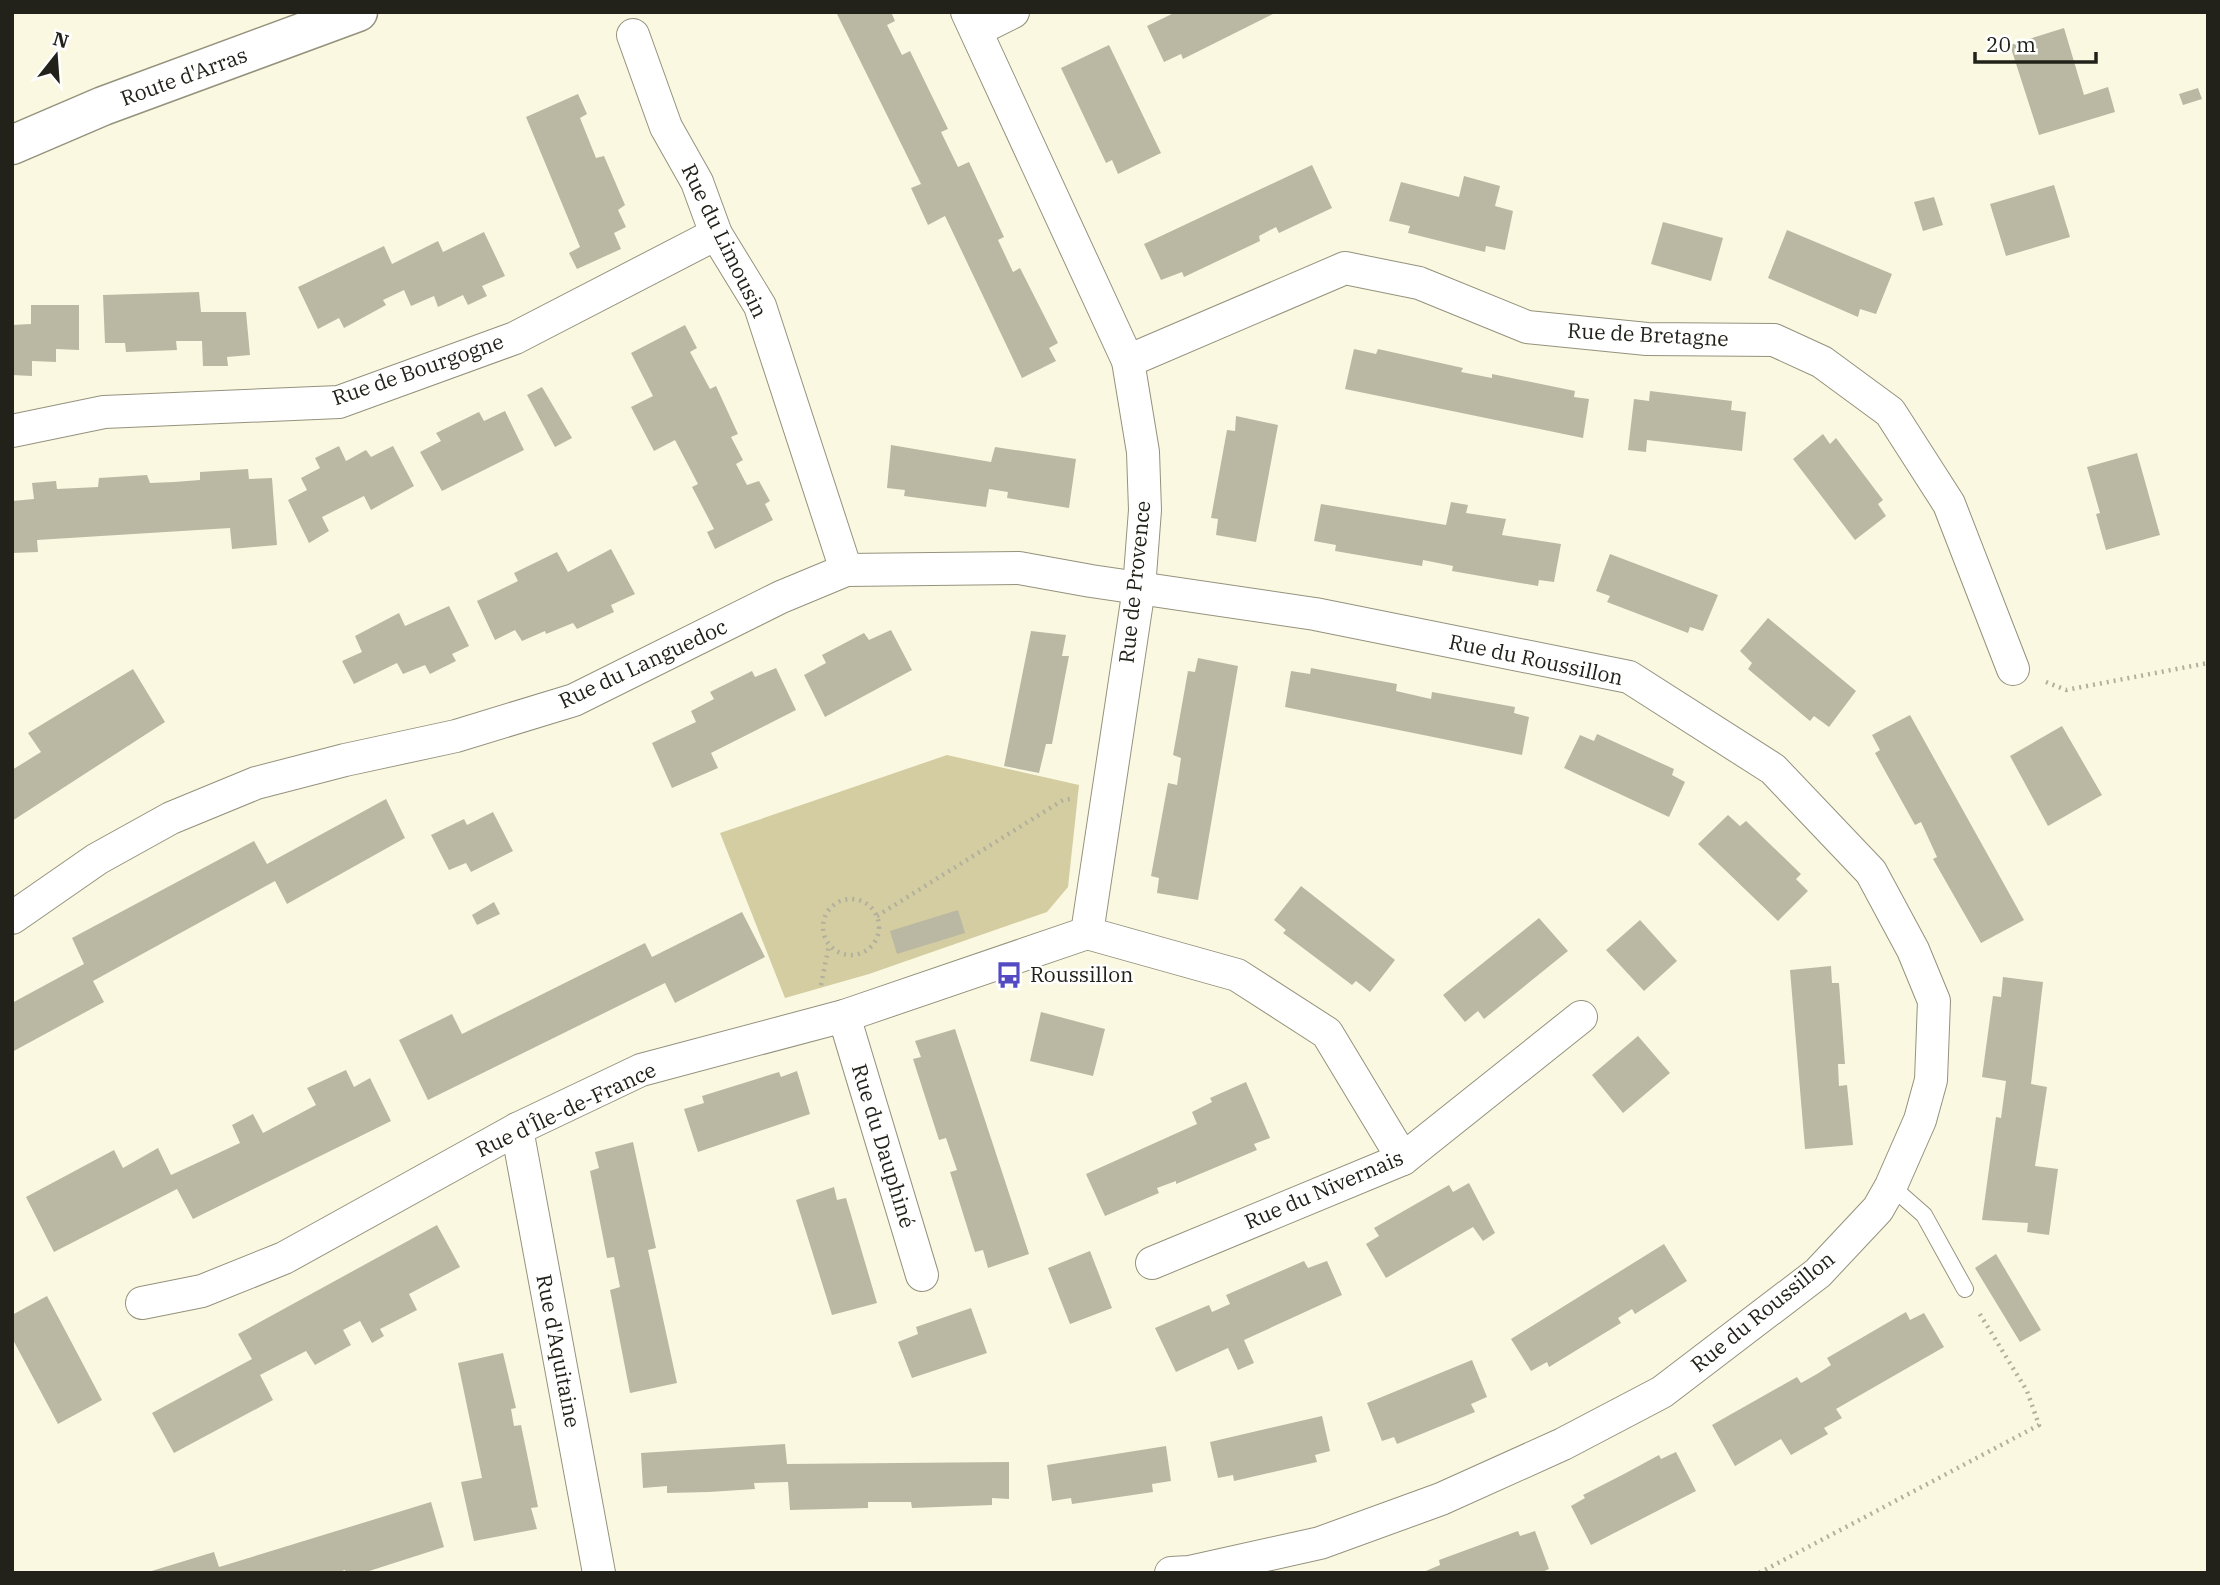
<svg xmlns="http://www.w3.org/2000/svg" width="2220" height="1585" font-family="'IBM Plex Serif',serif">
  <rect width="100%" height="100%" fill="#fbf8e1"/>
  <path fill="#d3cda1" d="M947 755 1079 785 1068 887 1047 912 869 974 785 998 720 833Z"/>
  <g fill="#bab8a2">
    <path d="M836 12H891L895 21 887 25 902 55 910 51 948 129 941 132 958 167 969 162 1004 237 998 240 1013 272 1020 268 1058 343 1049 348 1056 361 1022 378 945 216 928 225 911 188 921 184Z"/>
    <path d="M1176 12H1277L1183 59 1181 54 1164 62 1147 26Z"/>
    <path d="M2064 28 2084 95 2108 87 2115 112 2039 135 2010 45Z"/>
    <path d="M1109 45 1161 153 1118 174 1112 160 1106 163 1061 68Z"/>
    <path d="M2198 88 2202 99 2183 105 2179 94Z"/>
    <path d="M578 94 587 114 580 118 596 158 604 156 625 205 618 210 626 227 614 233 621 249 577 269 569 253 580 247 526 117Z"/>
    <path d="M1312 165 1332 208 1279 233 1276 227 1259 236 1260 241 1184 277 1182 272 1161 280 1144 244Z"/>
    <path d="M1464 176 1500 186 1495 206 1513 211 1505 250 1486 246 1485 252 1448 243 1408 233 1410 226 1389 221 1401 182 1459 197Z"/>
    <path d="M2054 185 2070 237 2006 256 1990 204Z"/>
    <path d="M1934 197 1943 225 1923 231 1914 202Z"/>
    <path d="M1663 222 1723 238 1711 281 1651 264Z"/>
    <path d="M1787 230 1892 274 1876 314 1860 309 1858 317 1768 278Z"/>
    <path d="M484 232 505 276 482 286 487 296 468 305 463 295 438 307 434 296 411 306 404 290 383 300 386 305 344 328 339 318 318 329 298 287 384 246 392 264 438 241 443 252Z"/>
    <path d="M199 292 201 312H246L250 355 227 357 228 366H203L202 341H176L177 350 126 352 125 343H105L103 295Z"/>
    <path d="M31 305H79V350L56 349V362L32 361V376L12 375V325L31 324Z"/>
    <path d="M685 325 697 348 690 352 710 389 716 386 738 434 731 437 743 460 736 464 747 485 759 481 770 501 765 504 773 520 715 549 707 532 714 529 692 487 698 484 675 440 654 451 631 407 653 396 631 353Z"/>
    <path d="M1354 349 1376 354 1378 349 1463 368 1461 372 1492 378V374L1575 391 1574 397 1589 399 1583 438 1345 389Z"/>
    <path d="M542 387 572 438 555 447 527 395Z"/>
    <path d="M1650 391 1732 401 1731 410 1746 412 1742 451 1647 440 1646 452 1628 450 1634 399 1649 401Z"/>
    <path d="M505 411 524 450 442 491 420 452 441 441 436 433 479 412 484 421Z"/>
    <path d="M1236 416 1278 425 1256 542 1216 535 1218 519 1211 518 1227 430 1235 431Z"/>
    <path d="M1823 434 1830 444 1836 438 1883 500 1878 504 1886 516 1855 540 1793 459Z"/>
    <path d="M891 445 991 462 995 447 1076 459 1069 508 1007 498 1008 492 989 489 986 507 904 496 905 490 887 488Z"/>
    <path d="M339 446 346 461 366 450 371 457 393 446 414 486 371 510 364 496 322 517 329 531 309 543 288 500 307 490 301 478 320 468 315 458Z"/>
    <path d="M2137 453 2160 535 2106 550 2096 514 2100 513 2087 467Z"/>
    <path d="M248 469 249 479 272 478 277 545 232 549 230 528 37 540 38 552 12 553V501L34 499 32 483 56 481 57 489 98 487 99 478 147 475 150 483 174 482 200 480V472Z"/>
    <path d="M1451 502 1468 505 1466 513 1506 519 1502 535 1561 544 1554 582 1539 580 1538 586 1452 571 1453 566 1423 560 1422 566 1335 551 1336 545 1314 541 1321 504 1446 525Z"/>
    <path d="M611 549 635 594 611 605 614 612 577 629 573 623 546 634 545 631 522 641 515 630 495 640 477 601 518 581 514 573 557 552 568 572Z"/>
    <path d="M1610 554 1718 595 1703 631 1690 627 1688 633 1607 602 1610 596 1596 591Z"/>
    <path d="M449 606 469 646 452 654 456 661 430 674 425 665 403 674 397 663 354 684 342 661 362 652 355 636 399 613 405 626Z"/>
    <path d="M1768 618 1856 691 1829 727 1814 716 1810 721 1748 669 1752 663 1740 651Z"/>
    <path d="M891 630 912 670 825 717 804 675 826 663 822 655 864 633 869 640Z"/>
    <path d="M1031 631 1066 635 1062 656H1069L1052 744H1046L1039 773 1004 766Z"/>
    <path d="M1198 658 1238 666 1198 900 1157 893 1159 878 1151 876 1168 783 1177 785 1181 758 1173 755 1188 671 1195 672Z"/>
    <path d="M776 668 796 710 711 753 718 768 672 788 652 743 696 722 691 711 714 699 710 692 752 671 755 677Z"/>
    <path d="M1311 668 1397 684 1396 691 1431 699 1432 692 1515 707 1514 713 1529 717 1522 755 1285 707 1291 671 1310 674Z"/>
    <path d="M133 669 165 722 12 821V770L41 752 28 733Z"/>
    <path d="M1910 715 2024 920 1981 943 1933 859 1937 857 1921 822 1915 825 1875 753 1880 750 1872 735Z"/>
    <path d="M2062 726 2102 795 2048 826 2010 756Z"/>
    <path d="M1597 734 1674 769 1672 775 1685 782 1669 817 1564 768 1580 735 1594 741Z"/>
    <path d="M386 799 405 838 287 904 275 881 93 981 104 1002 12 1052V1003L84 964 72 938 254 841 267 864Z"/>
    <path d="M493 812 513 851 471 872 466 863 449 870 431 835 464 819 467 825Z"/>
    <path d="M1728 815 1740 826 1746 821 1801 874 1796 879 1808 891 1778 921 1698 844Z"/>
    <path d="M1301 886 1395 960 1370 992 1356 981 1352 985 1283 933 1286 930 1274 920Z"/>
    <path d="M494 902 500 914 477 925 472 915Z"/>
    <path d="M958 910 965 933 897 954 890 931Z"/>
    <path d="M742 912 765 957 675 1003 665 983 428 1100 399 1040 452 1014 462 1034 645 943 652 957Z"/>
    <path d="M1539 918 1568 951 1484 1019 1478 1011 1465 1022 1443 995Z"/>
    <path d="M1640 920 1677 961 1644 991 1606 950Z"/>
    <path d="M1831 966 1832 983H1839L1845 1064H1838L1839 1086 1847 1085 1853 1145 1805 1149 1790 970Z"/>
    <path d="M2003 977 2043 982 2031 1084 2047 1087 2035 1166 2058 1169 2049 1235 2027 1232 2028 1223 1982 1220 1996 1117 2001 1118 2006 1081 1982 1077 1993 996 2001 997Z"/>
    <path d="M1041 1012 1105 1029 1093 1076 1030 1061Z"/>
    <path d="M955 1029 1029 1254 988 1268 983 1250 975 1252 950 1172 957 1170 946 1138 939 1140 913 1059 921 1057 915 1041Z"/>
    <path d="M1638 1036 1670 1073 1623 1113 1592 1075Z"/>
    <path d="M346 1070 354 1087 370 1078 391 1121 193 1219 177 1189 54 1252 26 1197 114 1150 123 1168 158 1148 171 1175 240 1143 232 1125 253 1114 263 1133 316 1105 307 1088Z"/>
    <path d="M797 1071 810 1114 698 1152 684 1109 704 1103 702 1096 779 1072 781 1077Z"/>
    <path d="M1246 1082 1270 1138 1254 1144 1257 1150 1176 1184V1181L1157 1188 1159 1193 1105 1216 1086 1174 1197 1124 1192 1112 1212 1102 1210 1098Z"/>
    <path d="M633 1142 656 1248 648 1250 677 1383 630 1393 610 1290 620 1287 614 1257 607 1258 590 1171 599 1168 595 1152Z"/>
    <path d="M1469 1183 1495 1233 1483 1241 1473 1227 1386 1278 1366 1244 1379 1236 1374 1228 1449 1185 1453 1192Z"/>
    <path d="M834 1187 837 1200 846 1198 877 1303 832 1315 796 1200Z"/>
    <path d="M437 1225 460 1267 409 1294 417 1310 380 1329 384 1336 372 1343 360 1321 343 1330 351 1345 315 1365 306 1351 260 1375 273 1400 174 1453 152 1413 252 1359 238 1334Z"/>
    <path d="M1664 1244 1687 1281 1635 1314 1632 1309 1618 1318 1621 1323 1549 1367 1547 1362 1531 1371 1511 1339Z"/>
    <path d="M1090 1251 1112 1308 1070 1324 1048 1268Z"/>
    <path d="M1996 1254 2041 1330 2020 1342 1975 1268Z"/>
    <path d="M1304 1261 1308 1268 1327 1261 1342 1295 1244 1340 1254 1363 1238 1370 1228 1348 1176 1372 1155 1328 1209 1305 1212 1312 1230 1304 1226 1295Z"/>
    <path d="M47 1296 102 1400 58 1424 12 1338V1315Z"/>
    <path d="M971 1308 987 1353 912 1378 898 1342 918 1334 916 1327Z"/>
    <path d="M1906 1312 1910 1320 1924 1313 1944 1347 1836 1409 1842 1418 1824 1428 1828 1434 1791 1455 1781 1439 1735 1466 1712 1425 1797 1377 1801 1383 1817 1374 1831 1365 1827 1358Z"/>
    <path d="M503 1353 516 1408 511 1409 514 1426 521 1425 538 1507 531 1508 537 1529 474 1541 461 1482 482 1478 458 1363Z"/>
    <path d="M1472 1360 1487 1397 1471 1404 1475 1412 1397 1444 1394 1437 1382 1441 1367 1403Z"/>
    <path d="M1322 1416 1330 1451 1315 1455 1317 1462 1234 1481 1233 1475 1218 1478 1210 1442Z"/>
    <path d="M785 1444 787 1464 1009 1462V1499L992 1498V1505L912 1508 911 1502H868V1508L790 1510 788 1482 754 1483 755 1489 709 1492 667 1493V1486L643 1488 641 1453Z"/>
    <path d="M1166 1446 1171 1481 1152 1484 1153 1492 1072 1504 1071 1498 1052 1501 1047 1465Z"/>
    <path d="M1676 1452 1696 1491 1591 1545 1571 1506 1585 1498 1583 1495 1624 1474 1659 1455 1661 1459Z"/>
    <path d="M431 1502 444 1547 363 1573H346L345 1570 336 1573H145L214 1552 219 1567Z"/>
    <path d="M1518 1531 1520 1536 1535 1531 1549 1569 1540 1573H1421L1440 1565 1439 1560Z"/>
  </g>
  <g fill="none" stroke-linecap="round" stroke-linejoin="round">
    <defs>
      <path id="service" d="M1891 1186 1924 1215 1965 1289"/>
      <g id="minor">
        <path d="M967 12 1128 361 1143 452 1145 510 1139 588 1087 933"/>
        <path d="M977 30 1013 12"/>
        <path d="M633 35 666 127 697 182 716 234 760 306 846 570"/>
        <path d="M1128 361 1345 268 1419 283 1527 327 1647 339 1774 340 1822 362 1890 412 1949 504 2013 669"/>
        <path d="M12 431 104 412 339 402 515 338 716 234"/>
        <path d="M12 918 97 859 171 818 256 783 345 760 456 736 574 700 781 597 846 570 1019 568 1091 581 1315 614 1629 677 1773 769 1871 872 1913 950 1934 1001 1931 1080 1920 1120 1891 1186 1878 1209 1818 1273 1662 1392 1563 1444 1441 1499 1320 1543 1189 1572 1171 1573"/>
        <path d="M1087 933 1237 975 1327 1033 1403 1159"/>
        <path d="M844 1016 922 1275"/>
        <path d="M517 1129 599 1573"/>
        <path d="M1152 1263 1403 1159 1581 1017"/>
        <path d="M142 1303 202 1291 284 1258 517 1129 641 1070 844 1016 1087 933"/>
      </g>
      <path id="secondary" d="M12 145 103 106 358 12"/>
    </defs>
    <use href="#service" stroke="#94927d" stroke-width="18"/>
    <use href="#minor" stroke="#94927d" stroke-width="34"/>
    <use href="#secondary" stroke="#94927d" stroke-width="41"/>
    <g stroke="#b2af9d" stroke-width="4.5" stroke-dasharray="2 5" stroke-linecap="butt">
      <path d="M2046 682 2066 690 2208 663"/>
      <circle cx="851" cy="927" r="28"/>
      <path d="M877 916 1063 800 1070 799"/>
      <path d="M821 985 829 945"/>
      <path d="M1759 1573 2039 1425 2027 1391 1978 1311"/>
    </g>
    <use href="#service" stroke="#fff" stroke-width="16"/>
    <use href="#minor" stroke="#fff" stroke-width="32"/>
    <use href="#secondary" stroke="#fff" stroke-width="38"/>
  </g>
  <defs>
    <symbol id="bus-bare" viewBox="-9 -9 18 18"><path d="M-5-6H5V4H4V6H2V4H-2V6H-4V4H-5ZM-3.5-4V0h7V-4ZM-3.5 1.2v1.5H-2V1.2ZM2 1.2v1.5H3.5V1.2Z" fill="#544bc2" stroke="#fff" stroke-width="2.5" paint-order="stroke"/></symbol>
  </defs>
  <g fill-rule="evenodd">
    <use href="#bus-bare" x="990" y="956" width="38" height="38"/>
  </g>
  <g text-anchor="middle" stroke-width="5" stroke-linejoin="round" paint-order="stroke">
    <g font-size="21" fill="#23221a" stroke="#fff">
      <text transform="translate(184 77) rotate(-20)" y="7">Route d'Arras</text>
      <text transform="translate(724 241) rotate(64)" y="7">Rue du Limousin</text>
      <text transform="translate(1648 335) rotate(3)" y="7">Rue de Bretagne</text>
      <text transform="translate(418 370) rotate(-19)" y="7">Rue de Bourgogne</text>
      <text transform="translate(1135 582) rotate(-84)" y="7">Rue de Provence</text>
      <text transform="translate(1536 660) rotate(12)" y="7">Rue du Roussillon</text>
      <text transform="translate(643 664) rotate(-25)" y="7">Rue du Languedoc</text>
      <text transform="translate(566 1110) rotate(-25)" y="7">Rue d'Île-de-France</text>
      <text transform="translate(883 1146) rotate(73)" y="7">Rue du Dauphiné</text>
      <text transform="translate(1324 1190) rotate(-23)" y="7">Rue du Nivernais</text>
      <text transform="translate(1763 1312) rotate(-39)" y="7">Rue du Roussillon</text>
      <text transform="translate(558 1351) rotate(79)" y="7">Rue d'Aquitaine</text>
    </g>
    <g font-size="21" fill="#23221a" stroke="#fff" text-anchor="start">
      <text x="1030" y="982">Roussillon</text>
    </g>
  </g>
  <rect width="2220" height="1585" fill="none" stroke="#23221a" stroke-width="28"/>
  <g transform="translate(56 56) rotate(17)" stroke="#ffffff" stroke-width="5" paint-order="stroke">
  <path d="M0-5L12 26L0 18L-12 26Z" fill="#23221a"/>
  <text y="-10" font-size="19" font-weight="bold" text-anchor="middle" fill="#23221a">N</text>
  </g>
  <path d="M1975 52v10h121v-10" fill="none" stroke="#23221a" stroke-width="3.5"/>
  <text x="1986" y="52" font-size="21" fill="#23221a" stroke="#ffffff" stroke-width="5" paint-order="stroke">20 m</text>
</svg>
